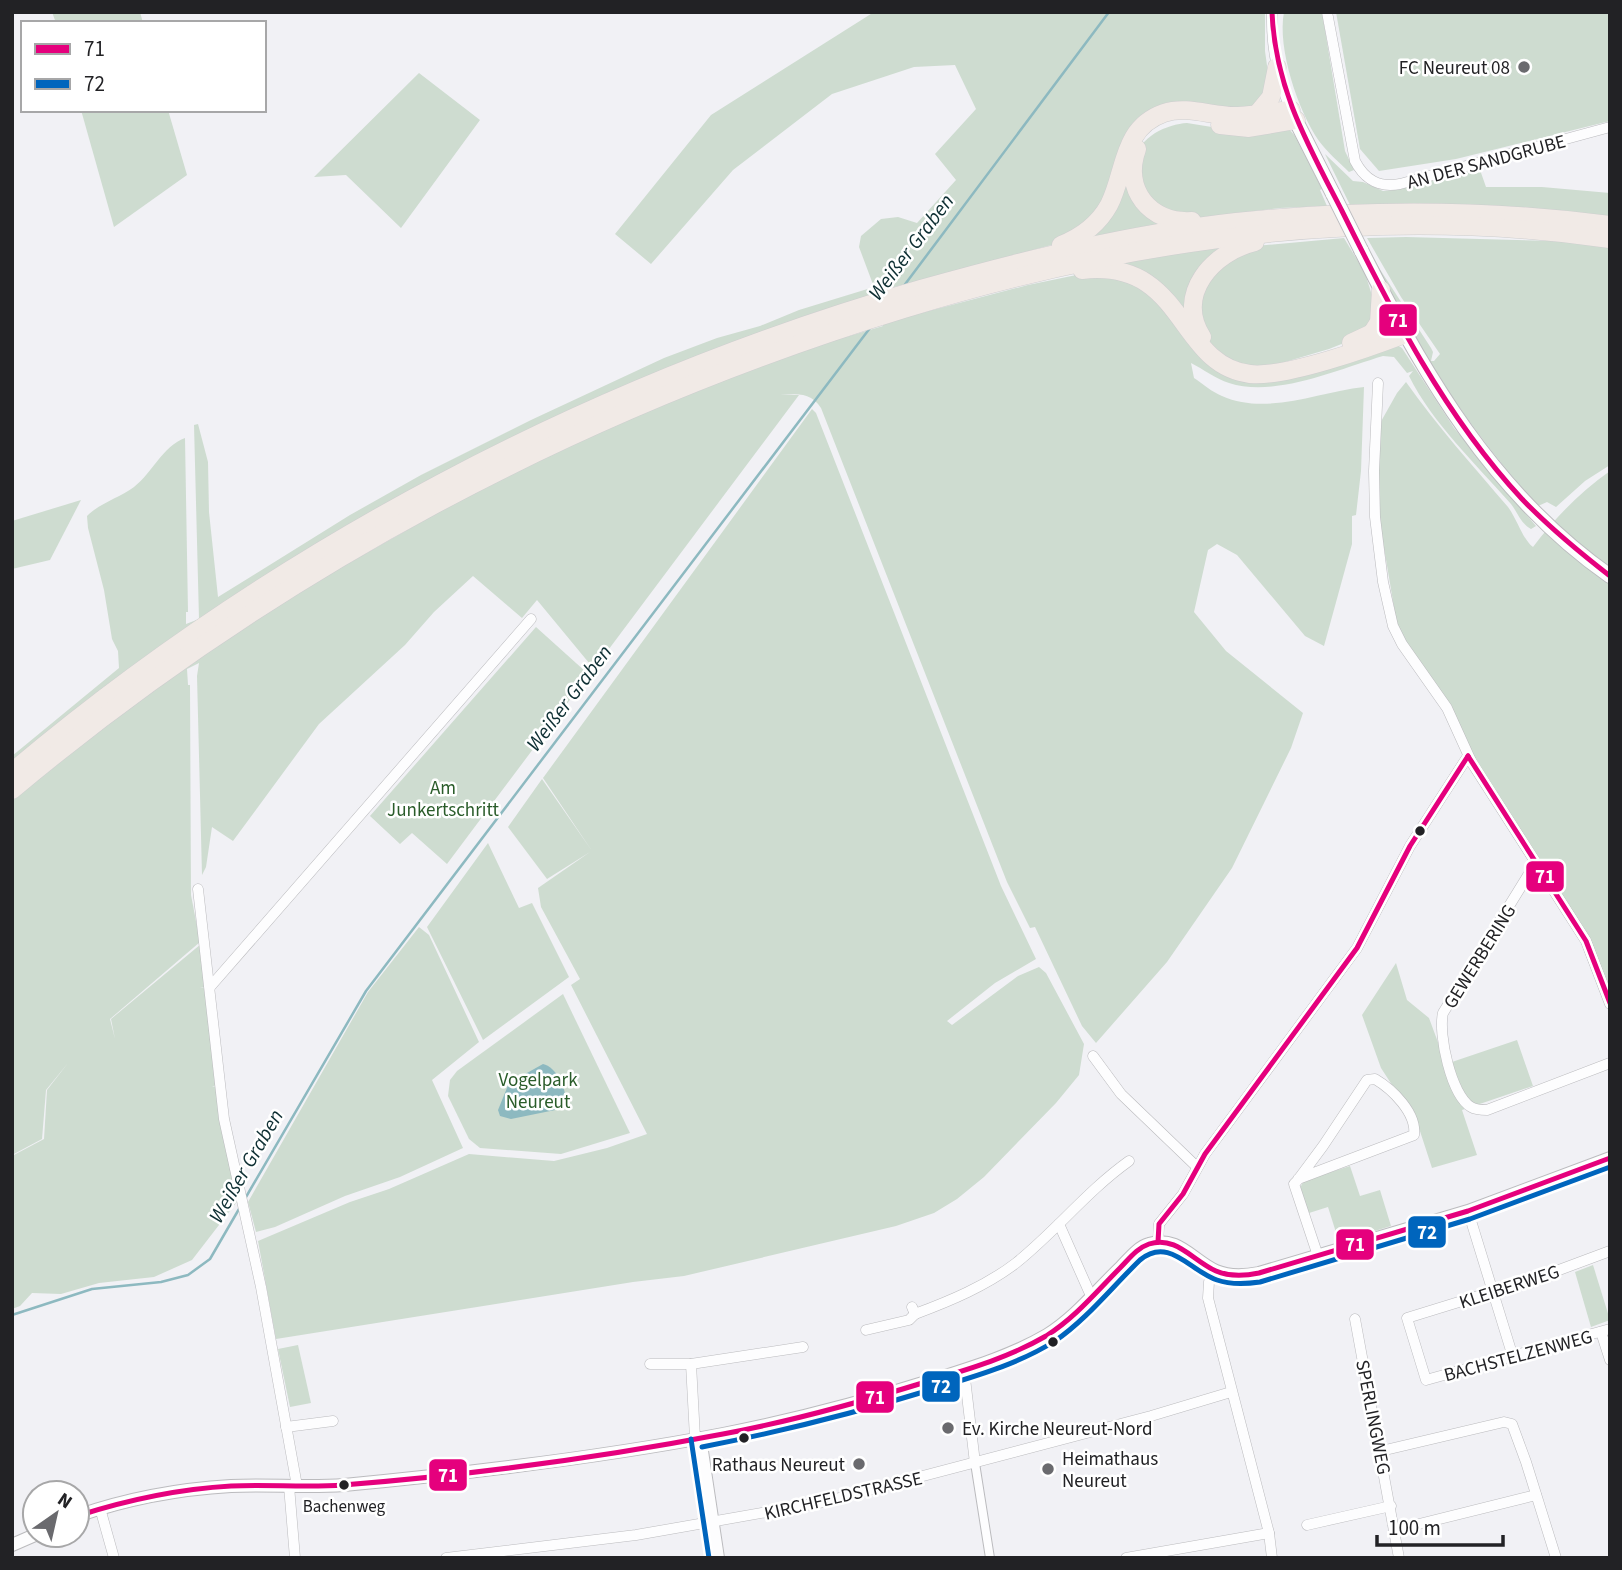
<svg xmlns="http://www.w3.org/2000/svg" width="1622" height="1570" font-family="'Source Sans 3',sans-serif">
  <rect width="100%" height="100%" fill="#f1f1f5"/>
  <g fill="#cedcd0">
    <path d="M52 12H140L143 23H56Z"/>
    <path d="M874 12H1265V51L1270 87 1256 110 1150 116 1102 210 1055 244 883 290V292L669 368 12 762V756L119 668 118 651 112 639 104 590 88 528 87 516C100 503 119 498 134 487 153 472 162 447 185 438L188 612H186V624L199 619 194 425 198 424 208 462 209 512 218 597 350 515 421 475 531 420 664 358 717 338 760 326 799 310 874 287 859 247 861 236 881 219 898 217 917 223 956 180 935 154 976 109 955 65 914 67 832 94 733 170 651 264 615 234 711 115Z"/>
    <path d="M1284 12H1322L1345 151 1354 170 1349 172C1339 162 1327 152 1319 141 1298 111 1277 48 1284 12Z"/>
    <path d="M1336 12H1610V121L1456 159 1379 171 1360 149Z"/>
    <path d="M419 73 480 120 401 228 346 175 314 177Z"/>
    <path d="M81 110H168L187 175 114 227Z"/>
    <path d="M1177 117 1149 129 1129 160 1166 223 1086 239 1145 128Z"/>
    <path d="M1187 123 1218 128 1289 129 1295 136 1322 189 1320 190 1327 206 1280 208 1187 219 1153 208C1148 194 1140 180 1137 166 1132 139 1167 124 1187 123Z"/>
    <path d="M1325 154 1353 181 1363 182 1383 191 1394 190 1479 167 1486 187H1542L1610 193V217C1523 209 1438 201 1350 205Z"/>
    <path d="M1406 237 1556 241 1610 247V465L1585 481 1556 507 1547 502 1538 506C1479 441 1430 370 1390 292 1383 280 1371 262 1369 250L1381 271 1431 348 1433 352 1431 361H1434L1440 354 1401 297 1367 238Z"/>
    <path d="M1344 238 1365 273 1375 305 1376 317 1354 339 1329 349 1285 362 1268 366 1247 365 1227 358 1210 344 1199 323 1206 276 1255 246Z"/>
    <path d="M1228 245 1220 252 1191 318 1106 265Z"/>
    <path d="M1086 273 1137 281 1235 374 1397 345 1402 348 1454 428 1536 526 1531 529C1521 524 1518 513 1511 504 1476 464 1433 424 1409 376L1413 371 1407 373 1394 357 1383 356C1339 369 1275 398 1229 383 1216 379 1203 369 1191 363L1194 378C1203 384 1212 392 1222 396 1267 416 1318 392 1364 387L1361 471 1356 515 1352 516V544L1324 646 1305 636 1237 555 1217 544 1208 550 1194 612 1226 651 1303 713 1291 748 1232 868 1167 962 1096 1043 1082 1026 1035 927 1030 928 1007 882 821 408C811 392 797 394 780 394L799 395 594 669 537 600 522 618 473 576 434 612 405 645 319 724 233 841 212 827 206 867 202 875 197 676 199 663 187 669 188 685H190L191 895 200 942 110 1019 115 1039 111 1019 201 944 206 988 200 987 206 989 216 1085 212 1087 217 1086 239 1199 192 1260 154 1277 99 1283 61 1294 32 1293 20 1306 12 1309V1156L44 1139 47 1090 68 1063 46 1090 42 1139 12 1155V801L129 707 199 657 296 593 485 486 674 398 844 335 846 337 883 326V323L1028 285Z"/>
    <path d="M1406 382C1437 426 1473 466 1508 507 1517 519 1523 540 1533 547 1555 518 1580 492 1610 471V992L1595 952 1476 762 1401 635 1396 619 1379 518V425L1397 393Z"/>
    <path d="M812 409 816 413 1001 886 1036 959 995 983 947 1021 952 1025 1018 976 1039 967 1046 973 1084 1044 1079 1075 1056 1103 984 1177 957 1199 934 1213 896 1226 684 1276 633 1282 276 1339 258 1241 350 1202 389 1189 469 1154 554 1161 607 1148 647 1134 571 985 580 979 541 907 538 888 590 852 547 879 508 827 542 779 592 851 543 778Z"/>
    <path d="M81 500 50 560 12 569V521Z"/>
    <path d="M536 627 586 672 587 677 447 864 412 833 400 844 370 816Z"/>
    <path d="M488 843 519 908 532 903 569 977 483 1040 427 927Z"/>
    <path d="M419 927 429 935 479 1042 432 1080 463 1148 400 1177 345 1196 275 1227 256 1232 248 1202 368 992Z"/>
    <path d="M1396 963 1407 1000 1429 1018 1446 1064 1517 1040 1533 1086 1462 1110 1477 1155 1432 1168 1418 1125 1381 1068 1362 1015Z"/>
    <path d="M563 994 630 1133 561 1154 480 1148 469 1139 448 1096 450 1080 457 1071Z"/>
    <path d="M1350 1166 1360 1196 1380 1190 1391 1226 1339 1242 1328 1207 1309 1213 1300 1188 1303 1182 1309 1179Z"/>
    <path d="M1593 1265 1610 1320 1591 1327 1575 1272Z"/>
    <path d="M298 1345 311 1403 290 1407 278 1349Z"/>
  </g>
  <path fill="#8db9c0" d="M543 1064C558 1067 569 1094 565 1108L511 1119 500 1116 498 1110 509 1083Z"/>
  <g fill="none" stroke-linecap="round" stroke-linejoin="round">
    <g stroke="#8db9c0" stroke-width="2.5">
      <path d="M903 287 1109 12"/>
      <path d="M246 1197 366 991 870 328"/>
      <path d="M12 1315 92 1289 161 1282 188 1275 210 1259 239 1209"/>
    </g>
    <defs>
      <path id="pedestrian" d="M975 1463 990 1558"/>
      <g id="minor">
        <path d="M1272 12C1271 47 1277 78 1291 110"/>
        <path d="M1327 12 1355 161C1365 180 1379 188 1400 184L1610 127"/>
        <path d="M1378 383 1374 471 1375 517 1383 582 1393 626 1402 644 1447 708 1472 763 1586 941 1610 1004"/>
        <path d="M1535 864 1443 1013C1438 1034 1451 1095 1471 1107 1476 1110 1481 1110 1487 1110L1610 1063"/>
        <path d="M198 889 224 1119 261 1287 297 1486"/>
        <path d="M210 987 531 619"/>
        <path d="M1093 1056 1121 1094 1197 1167"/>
        <path d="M1298 1179 1414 1135C1417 1113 1392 1089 1375 1079L1367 1080 1323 1146 1297 1181 1294 1184 1318 1256"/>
        <path d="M1468 1211 1513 1357"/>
        <path d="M1059 1224 1091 1296"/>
        <path d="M1158 1242 1159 1224 1183 1194 1205 1154 1357 948 1410 846 1468 756"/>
        <path d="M1610 1251 1543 1276 1407 1318 1426 1380 1610 1329"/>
        <path d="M1213 1270 1209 1282 1208 1298 1269 1533 1272 1558"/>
        <path d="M912 1307 915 1314C950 1301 986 1286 1016 1263 1056 1231 1087 1191 1129 1161"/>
        <path d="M1355 1319 1399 1558"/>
        <path d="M866 1330 909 1320 915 1314"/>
        <path d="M1601 1332 1610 1360"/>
        <path d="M650 1364H691L695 1438"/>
        <path d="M691 1364 803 1347"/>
        <path d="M964 1370 975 1463"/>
        <path d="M286 1427 333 1421"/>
        <path d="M1381 1451 1504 1422 1512 1424 1526 1462 1556 1558"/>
        <path d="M289 1486 295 1558"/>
        <path d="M100 1508 114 1558"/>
        <path d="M1307 1525 1391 1506"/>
        <path d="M1395 1530 1536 1495"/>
        <path d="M446 1558 636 1535 824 1502 1151 1416 1231 1392"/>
        <path d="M1126 1558 1269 1533"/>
      </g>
      <g id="tertiary">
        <path d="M700 1438 718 1558"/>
        <path d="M77 1516C126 1499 179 1489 231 1486 268 1484 306 1488 344 1485 470 1473 598 1458 723 1434 795 1420 866 1401 936 1379 974 1367 1013 1355 1047 1335 1075 1318 1097 1290 1121 1267 1129 1259 1138 1247 1149 1244 1178 1235 1193 1261 1216 1271 1230 1277 1244 1276 1259 1273L1468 1211 1610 1158"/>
        <path d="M12 1545 35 1535"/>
      </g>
      <g id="secondary">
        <path d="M1291 111 1333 194"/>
        <path d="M1361 250C1423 374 1494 495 1610 576"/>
      </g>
      <g id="trunk">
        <path d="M1257 114 1271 97 1277 67"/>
        <path d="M1220 125 1249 128 1296 120"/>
        <path d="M1137 149C1122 189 1150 224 1192 221"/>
        <path d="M1061 245C1081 237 1098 225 1109 205 1126 172 1121 128 1164 113 1188 105 1213 117 1238 116 1256 115 1274 112 1291 110"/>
        <path d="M1082 270C1186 258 1176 365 1250 374 1285 378 1371 347 1405 334"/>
        <path d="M1372 333 1379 322 1381 290"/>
        <path d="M1202 337C1175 294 1213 252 1255 242"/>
        <path d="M1351 343 1398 321"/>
        <path d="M12 772C275 550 591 384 921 289 1024 260 1129 234 1236 222 1359 209 1487 209 1610 225"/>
        <path d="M12 790C274 571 578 409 904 309 1131 239 1373 205 1610 239"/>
      </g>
    </defs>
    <use href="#pedestrian" stroke="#bbbbbe" stroke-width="10"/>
    <use href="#minor" stroke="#bbbbbe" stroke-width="11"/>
    <use href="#tertiary" stroke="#bbbbbe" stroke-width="14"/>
    <use href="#secondary" stroke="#bbbbbe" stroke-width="16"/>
    <use href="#trunk" stroke="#cececf" stroke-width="19"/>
    <use href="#pedestrian" stroke="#fdfdfe" stroke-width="8"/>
    <use href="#minor" stroke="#fdfdfe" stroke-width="10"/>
    <use href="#tertiary" stroke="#fdfdfe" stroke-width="12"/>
    <use href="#secondary" stroke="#fdfdfe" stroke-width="14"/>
    <use href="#trunk" stroke="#f1eae6" stroke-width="18"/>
    <defs>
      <path id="secondary-bridge" d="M1333 194 1361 250"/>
    </defs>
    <use href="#secondary-bridge" stroke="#bbbbbe" stroke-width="16" stroke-linecap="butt"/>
    <use href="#secondary-bridge" stroke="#fdfdfe" stroke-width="14"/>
    <defs>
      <g id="bus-1">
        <path d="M1272 12C1275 88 1308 145 1342 211 1392 312 1444 415 1522 499 1549 527 1579 552 1610 576"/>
        <path d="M1468 756 1586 941 1610 1003"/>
        <path d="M1158 1242 1159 1224 1183 1194 1205 1154 1357 948 1410 846 1468 756"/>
        <path d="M77 1516C127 1500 178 1489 231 1486 268 1484 306 1488 343 1485 470 1475 598 1458 723 1434 793 1421 861 1402 929 1381 969 1369 1010 1357 1046 1336 1075 1318 1097 1291 1120 1268 1129 1259 1137 1248 1149 1244 1176 1235 1193 1261 1216 1271 1230 1277 1245 1276 1259 1273L1468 1211 1610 1158"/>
      </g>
      <g id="bus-2">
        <path d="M691 1439 709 1558"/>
        <path d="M702 1447C779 1432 855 1413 930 1390 972 1377 1017 1365 1055 1341 1087 1319 1112 1287 1140 1260 1169 1236 1190 1271 1217 1280 1231 1285 1246 1284 1260 1282L1470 1219 1610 1167"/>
      </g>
    </defs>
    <use href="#bus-1" stroke="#fff" stroke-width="10"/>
    <use href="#bus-2" stroke="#fff" stroke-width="10"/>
    <use href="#bus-1" stroke="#e5007d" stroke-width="5"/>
    <use href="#bus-2" stroke="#0065bd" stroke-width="5"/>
  </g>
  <g fill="#6a6a6e" stroke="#fff" stroke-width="2.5">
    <circle cx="1524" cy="67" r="7"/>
    <circle cx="948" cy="1428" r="7"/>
    <circle cx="859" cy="1464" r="7"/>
    <circle cx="1048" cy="1469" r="7"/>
  </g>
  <g fill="#222225" stroke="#fff" stroke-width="2.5">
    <circle cx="1420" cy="831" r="6"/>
    <circle cx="1053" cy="1342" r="6"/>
    <circle cx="744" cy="1438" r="6"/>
    <circle cx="344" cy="1485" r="6"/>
  </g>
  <g text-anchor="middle" stroke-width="5" stroke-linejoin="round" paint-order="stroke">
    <g font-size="17" fill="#222225" stroke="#fff">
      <text x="344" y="1512">Bachenweg</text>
    </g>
    <g font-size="19" fill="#222225" stroke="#fff" text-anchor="end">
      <text x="1510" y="74">FC Neureut 08</text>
      <text x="962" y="1435" text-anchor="start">Ev. Kirche Neureut-Nord</text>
      <text x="1062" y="1465" text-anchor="start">Heimathaus<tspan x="1062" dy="22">Neureut</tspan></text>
      <text x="845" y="1471">Rathaus Neureut</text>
    </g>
    <g font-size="19" fill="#222225" stroke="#fff">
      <text transform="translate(1486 161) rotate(-15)" y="7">AN DER SANDGRUBE</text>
      <text transform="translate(1479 956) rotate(-58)" y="7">GEWERBERING</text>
      <text transform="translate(1509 1286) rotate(-18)" y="7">KLEIBERWEG</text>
      <text transform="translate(1518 1355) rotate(-15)" y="7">BACHSTELZENWEG</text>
      <text transform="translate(1374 1417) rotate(79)" y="7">SPERLINGWEG</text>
      <text transform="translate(843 1495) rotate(-13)" y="7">KIRCHFELDSTRASSE</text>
    </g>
    <g font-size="19" fill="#2a5c2a" stroke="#fff">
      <text x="443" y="794">Am<tspan x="443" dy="22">Junkertschritt</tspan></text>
      <text x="538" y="1086">Vogelpark<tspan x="538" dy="22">Neureut</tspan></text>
    </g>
    <g font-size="21" font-style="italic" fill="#0e2f33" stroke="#fff">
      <text transform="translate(911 247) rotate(-53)" y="7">Weißer Graben</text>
      <text transform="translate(569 698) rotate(-53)" y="7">Weißer Graben</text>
      <text transform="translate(246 1166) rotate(-60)" y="7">Weißer Graben</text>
    </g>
  </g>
  <g stroke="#fff" stroke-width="2.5">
    <rect x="1378" y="303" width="40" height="34" rx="7" fill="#e5007d"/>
    <rect x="1525" y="860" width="40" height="33" rx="7" fill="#e5007d"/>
    <rect x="1407" y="1215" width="40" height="34" rx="7" fill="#0065bd"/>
    <rect x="1335" y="1228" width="40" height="33" rx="7" fill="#e5007d"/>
    <rect x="921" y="1370" width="40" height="33" rx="7" fill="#0065bd"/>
    <rect x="855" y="1380" width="40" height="34" rx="7" fill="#e5007d"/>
    <rect x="428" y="1458" width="40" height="34" rx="7" fill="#e5007d"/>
  </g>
  <g font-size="19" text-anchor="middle" font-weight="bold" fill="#fff">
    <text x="1398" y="327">71</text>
    <text x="1545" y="883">71</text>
    <text x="1427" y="1239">72</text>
    <text x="1355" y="1251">71</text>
    <text x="941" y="1393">72</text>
    <text x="875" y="1404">71</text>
    <text x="448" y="1482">71</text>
  </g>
  <rect width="1622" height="1570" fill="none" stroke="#222225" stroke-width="28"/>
  <rect x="21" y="21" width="245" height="91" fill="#ffffff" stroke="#a7a7a8" stroke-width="2"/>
  <rect x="35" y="44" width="35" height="10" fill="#e5007d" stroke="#a7a7a8" stroke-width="2"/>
  <text x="84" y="56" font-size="21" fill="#222225">71</text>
  <rect x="35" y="79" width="35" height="10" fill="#0065bd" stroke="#a7a7a8" stroke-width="2"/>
  <text x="84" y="91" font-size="21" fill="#222225">72</text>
  <g transform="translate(56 1514) rotate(34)"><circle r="33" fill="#ffffff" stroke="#a7a7a8" stroke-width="2"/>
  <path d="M0-5L12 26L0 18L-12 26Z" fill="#6a6a6e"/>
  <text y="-10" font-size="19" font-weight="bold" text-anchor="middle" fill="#222225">N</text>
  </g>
  <path d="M1377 1535v10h126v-10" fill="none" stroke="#222225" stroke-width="3.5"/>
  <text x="1388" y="1535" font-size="21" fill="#222225" stroke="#ffffff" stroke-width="5" paint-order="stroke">100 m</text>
</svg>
